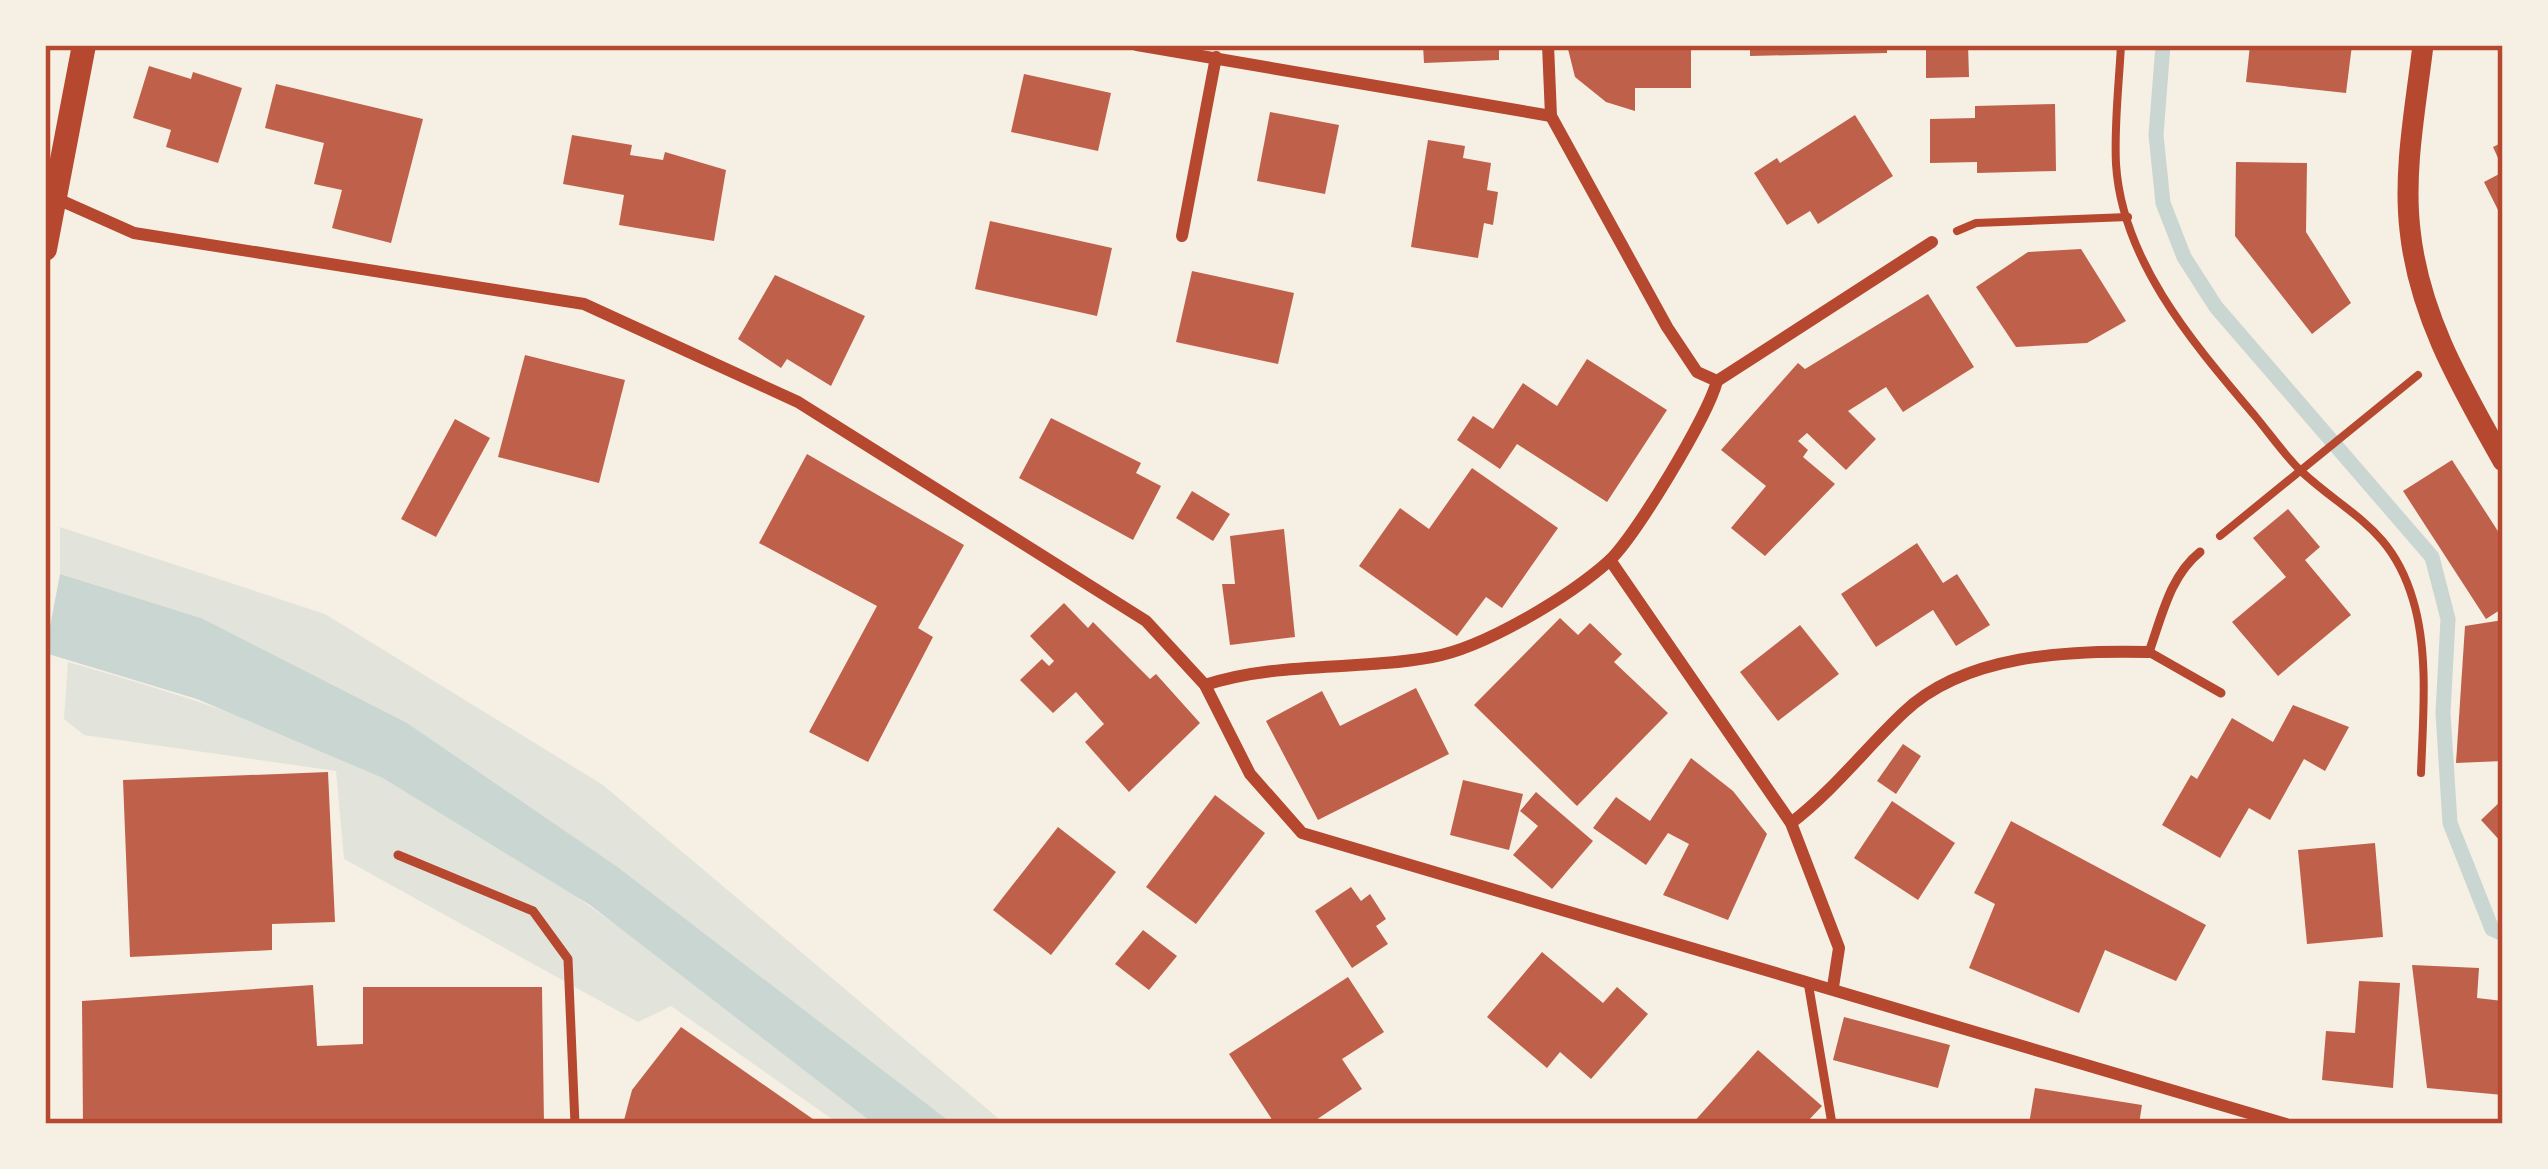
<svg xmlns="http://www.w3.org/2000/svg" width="2548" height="1169" font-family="Merriweather,serif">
  <rect width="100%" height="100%" fill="#f6efe4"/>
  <g fill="#e2e4dc">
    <path d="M60 527 325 614 603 785 1005 1124H953L619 868 201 618 60 574Z"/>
    <path d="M68 662C175 693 285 726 384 778 561 870 717 1003 874 1124H839L671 1006 638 1022 344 859 336 771 84 735 64 719Z"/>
  </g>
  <path fill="#c9d6d2" d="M60 574 201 618 407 723 619 868 953 1124H874L590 905 383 778 197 699 45 653Z"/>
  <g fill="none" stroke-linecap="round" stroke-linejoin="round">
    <path stroke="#c9d6d2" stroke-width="15" d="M2163 45 2156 135 2163 203 2184 257 2216 307 2432 557 2448 619 2443 713 2450 823 2492 929 2503 934"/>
  </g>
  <g fill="#bf614a">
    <path d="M1423 45H1499V60L1424 63Z"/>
    <path d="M1567 45H1691V88H1635V111L1606 102 1575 77Z"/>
    <path d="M1716 45H1887V53L1750 56V50H1716Z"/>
    <path d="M1926 45H1968L1969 77 1926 78Z"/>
    <path d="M2250 45H2352L2346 93 2246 82Z"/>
    <path d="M149 66 191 79 193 72 242 88 218 163 166 147 171 130 133 118Z"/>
    <path d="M1024 74 1111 93 1098 151 1011 132Z"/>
    <path d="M276 84 423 119 391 243 332 228 342 190 314 184 324 143 265 128Z"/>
    <path d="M2055 104 2056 171 1977 173V162L1930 163V119L1975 118V106Z"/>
    <path d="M1270 112 1339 125 1325 194 1257 181Z"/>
    <path d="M1855 115 1893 176 1818 224 1810 211 1787 225 1754 173 1777 158 1780 163Z"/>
    <path d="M572 135 632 145 630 155 663 160 665 152 726 170 714 241 619 225 624 195 563 184Z"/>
    <path d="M1428 140 1465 146 1463 158 1491 163 1487 190 1498 192 1493 225 1484 223 1478 258 1411 247Z"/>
    <path d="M2503 142V169L2493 147Z"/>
    <path d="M2236 162 2307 163 2306 232 2351 303 2312 334 2235 236Z"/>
    <path d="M2503 172V220L2484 182Z"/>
    <path d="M990 221 1112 248 1097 316 975 289Z"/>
    <path d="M2081 249 2126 321 2087 343 2016 347 1976 287 2028 252Z"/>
    <path d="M1192 271 1294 293 1278 364 1176 342Z"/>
    <path d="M775 275 865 316 831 386 787 359 781 368 738 339Z"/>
    <path d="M1928 294 1974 367 1903 412 1886 387 1848 411 1876 439 1846 470 1807 433 1798 441 1808 450 1803 457 1835 484 1765 556 1731 528 1766 486 1721 450 1798 363 1805 369Z"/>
    <path d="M525 355 625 380 599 483 498 457Z"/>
    <path d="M1587 359 1667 410 1607 502 1517 444 1500 469 1457 440 1473 416 1493 429 1523 383 1557 406Z"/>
    <path d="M1051 418 1141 463 1136 473 1161 486 1133 540 1019 478Z"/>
    <path d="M455 419 490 438 436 537 401 519Z"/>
    <path d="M807 454 964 545 918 628 933 637 868 762 809 732 877 606 759 543Z"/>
    <path d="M2452 460 2503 539V608L2486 619 2403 491Z"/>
    <path d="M1472 468 1558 528 1502 608 1486 597 1457 636 1359 566 1400 508 1429 529Z"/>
    <path d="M1192 491 1230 514 1213 541 1176 518Z"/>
    <path d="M2288 509 2320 547 2305 560 2351 615 2278 676 2232 622 2286 577 2253 538Z"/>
    <path d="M1284 529 1295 637 1230 645 1222 584H1235L1230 536Z"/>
    <path d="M1917 543 1943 583 1957 574 1990 625 1956 646 1933 610 1876 647 1841 594Z"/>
    <path d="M1064 603 1088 628 1093 622 1150 679 1156 674 1200 723 1129 792 1085 742 1104 724 1076 692 1053 713 1020 680 1042 659 1049 666 1054 661 1030 636Z"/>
    <path d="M1560 618 1578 635 1590 623 1622 654 1614 662 1668 713 1577 806 1474 705Z"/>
    <path d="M2503 620V761L2456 763 2465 626Z"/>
    <path d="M1800 625 1839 674 1778 721 1740 672Z"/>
    <path d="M1416 688 1449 754 1318 820 1266 721 1322 691 1340 726Z"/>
    <path d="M2293 705 2349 727 2325 771 2304 759 2270 820 2249 808 2220 858 2162 825 2191 775 2197 779 2232 718 2273 742Z"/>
    <path d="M1903 744 1921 756 1896 794 1877 781Z"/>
    <path d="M1691 758 1733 791 1767 834 1728 920 1663 895 1689 844 1668 833 1646 865 1593 828 1616 797 1650 821Z"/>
    <path d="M328 772 335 922 272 924V950L130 957 123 780Z"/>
    <path d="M1463 780 1523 794 1509 850 1450 835Z"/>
    <path d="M1536 792 1593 841 1552 889 1513 855 1538 826 1520 811Z"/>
    <path d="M1215 795 1265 833 1196 924 1146 887Z"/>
    <path d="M2503 799V844L2481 820Z"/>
    <path d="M1892 801 1955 843 1918 900 1854 858Z"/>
    <path d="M2011 821 2206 925 2176 981 2105 950 2079 1013 1969 968 1995 904 1974 893Z"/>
    <path d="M1058 827 1116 872 1051 955 993 910Z"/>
    <path d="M2375 843 2383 937 2307 944 2298 850Z"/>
    <path d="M1351 887 1361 901 1370 894 1386 919 1376 926 1388 944 1352 968 1315 911Z"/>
    <path d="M1143 930 1177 956 1149 990 1115 964Z"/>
    <path d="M1542 952 1603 1003 1617 987 1648 1014 1591 1079 1560 1052 1547 1068 1487 1017Z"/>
    <path d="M2412 965 2479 968 2477 998 2503 1001V1095L2427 1088Z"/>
    <path d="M1348 977 1384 1032 1342 1059 1362 1089 1310 1124H1275L1229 1054Z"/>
    <path d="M2359 981 2400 983 2393 1088 2322 1080 2326 1031 2355 1033Z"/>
    <path d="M313 985 317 1046 363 1044V987H542L544 1124H83L82 1001Z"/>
    <path d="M1844 1017 1950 1045 1938 1088 1833 1060Z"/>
    <path d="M681 1027 820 1124H623L632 1090Z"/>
    <path d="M1758 1050 1822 1106 1805 1124H1692Z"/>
    <path d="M2035 1088 2142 1105 2139 1124H2029Z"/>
  </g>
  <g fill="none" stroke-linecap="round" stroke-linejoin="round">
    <g stroke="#b5482f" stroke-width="8">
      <path d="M2121 45C2119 84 2114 125 2116 164 2122 262 2195 345 2255 416 2270 434 2285 456 2302 472 2350 516 2392 528 2413 600 2429 653 2423 717 2421 773"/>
      <path d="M1957 231 1976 223 2128 217"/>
      <path d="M2220 536 2418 375"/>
    </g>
    <g stroke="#b5482f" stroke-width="9">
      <path d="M2200 552C2170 576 2162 616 2149 652L2221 693"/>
      <path d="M398 855 533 911 568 959 575 1124"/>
      <path d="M1808 982 1832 1124"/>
    </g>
    <g stroke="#b5482f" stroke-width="12">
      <path d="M1137 45 1551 116"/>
      <path d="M53 197 134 233 584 304 798 402 1146 621 1205 685 1250 774 1302 833 2286 1124"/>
      <path d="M1182 236 1216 57"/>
      <path d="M1717 381 1932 242"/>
      <path d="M1610 560 1791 823 1839 948 1833 987"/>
      <path d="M1205 685C1278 661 1357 671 1432 657 1484 648 1570 596 1609 561 1635 537 1708 416 1717 381L1697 372 1667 327 1551 116 1548 45"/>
      <path d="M1791 823C1834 790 1864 750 1903 713 1964 654 2070 650 2149 652"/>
    </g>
    <path stroke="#b5482f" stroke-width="21" d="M2423 45C2416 105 2403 170 2410 230 2419 316 2462 388 2503 461"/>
    <path stroke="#b5482f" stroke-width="24" d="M45 249 84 45"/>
  </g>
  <rect width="2548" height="1169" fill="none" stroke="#f6efe4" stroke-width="96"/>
  <rect x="48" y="48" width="2452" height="1073" fill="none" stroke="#b5482f" stroke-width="4.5"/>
</svg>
